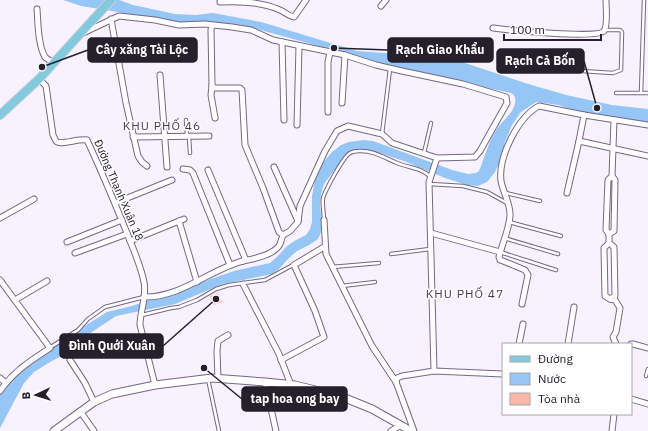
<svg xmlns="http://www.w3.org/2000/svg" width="648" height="431" font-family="'IBM Plex Sans',sans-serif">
  <rect width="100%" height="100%" fill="#f8f2ff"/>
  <path fill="#95c6f5" d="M63 0H119L133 5 175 14 196 15 213 13 261 22 357 51 413 55 456 60 525 83 566 95 612 105 648 109V122L610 118 575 111 559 105 536 102 521 112 512 125 505 142 501 159 495 172 487 182 478 186 467 185 445 178 404 161 376 152 359 150 345 156 324 184 321 194 320 206 322 223V230L318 239 309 245 297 251 289 258 279 269 272 274 223 284 175 304 116 316 80 340 67 353 50 362 34 372 24 383 0 428V393L10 380 45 351 107 312 132 306 234 271 270 263 278 256 287 246 296 240 306 235 310 229 312 222V196L315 180 321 165 332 152 341 145 349 142 363 140 373 141 452 170 468 174 476 173 479 171C485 157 488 142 497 129 502 121 513 114 515 103 516 99 515 95 511 93L376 65 337 51 242 25 215 22 188 24 140 17 118 12 81 6Z"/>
  <path fill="#fcb7a8" d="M218 293 222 302 214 305 210 296Z"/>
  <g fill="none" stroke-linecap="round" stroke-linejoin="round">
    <defs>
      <g id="lane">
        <path d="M117 51 157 48"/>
        <path d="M505 66 613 73 621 70 622 32 620 30H606"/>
        <path d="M616 93H648"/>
        <path d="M641 93 644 0"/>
        <path d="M186 120 187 136"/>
        <path d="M382 134 390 69"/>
        <path d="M189 137 190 153"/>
        <path d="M424 153 431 123"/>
        <path d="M430 184 463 186 487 192 507 203"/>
        <path d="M506 193 540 201"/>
        <path d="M324 220C324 213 322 205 323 198 325 191 343 157 350 153 352 152 357 151 359 151 372 150 385 158 397 163 409 168 420 167 431 177"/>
        <path d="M509 222 561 236"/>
        <path d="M504 238 558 254"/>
        <path d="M500 252 556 270"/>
        <path d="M391 254 430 249"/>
        <path d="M332 267 379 263"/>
        <path d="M342 286 375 282"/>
        <path d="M142 315 171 308 179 307 197 300 216 289 229 285 265 280 293 265"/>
        <path d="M51 347 78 330 88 319 105 307 144 297"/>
        <path d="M646 376 648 369"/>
        <path d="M208 379 219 431"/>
      </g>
      <g id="street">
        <path d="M220 2C239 1 262 2 280 10 285 12 288 16 294 17L306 0"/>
        <path d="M381 6 386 0"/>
        <path d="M37 9C38 23 38 45 45 57 47 59 51 61 53 63"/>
        <path d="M111 19 126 103 138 156 142 162 147 166"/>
        <path d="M493 28C508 30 598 39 604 31 608 26 606 7 606 0"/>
        <path d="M83 33 119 16 155 20 179 25 205 24 232 27 251 30 273 40 345 55 376 65 402 71 463 84 506 97 507 103 480 151 475 157 437 158 392 143 382 134 348 126 337 131 325 151 300 206 298 222 290 231 283 235 279 232 263 188 245 145 242 90 240 88H214L212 85 211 30 212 25"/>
        <path d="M282 42 284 120"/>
        <path d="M160 75 167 167"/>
        <path d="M39 79 46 86 53 135C54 137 55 139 56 141 60 146 79 138 87 140 101 170 114 201 127 233 133 249 141 266 144 282 147 297 140 311 140 325L155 385"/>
        <path d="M212 85 211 95 215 118"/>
        <path d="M342 103 345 55"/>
        <path d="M328 112V62L330 52"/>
        <path d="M584 115 648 125"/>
        <path d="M297 125 299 46"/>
        <path d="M133 137 209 136"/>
        <path d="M274 167 298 221"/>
        <path d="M183 169 190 170 193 173 230 265"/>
        <path d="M612 176 608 180 606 230 609 234 614 231 615 180 612 176 614 120"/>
        <path d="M567 193 579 141"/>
        <path d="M115 203 172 180"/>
        <path d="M0 218 34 199"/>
        <path d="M324 220 326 254 372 346 396 382 414 431"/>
        <path d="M179 221 197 282"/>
        <path d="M431 233 500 252"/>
        <path d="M130 241 184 219"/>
        <path d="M67 242 122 220"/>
        <path d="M609 243 614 247 615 296 610 299 605 296 604 248 609 243V234"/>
        <path d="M75 253 127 234"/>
        <path d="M243 261C253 259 275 255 280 244 281 241 282 238 283 235"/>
        <path d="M0 280 50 348C30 361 14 371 0 391"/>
        <path d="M243 284 279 354 291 385"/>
        <path d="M144 297C180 298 209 270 243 261L245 258 208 170"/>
        <path d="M610 299 615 300 620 308 616 332 613 337 616 344"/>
        <path d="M15 300 47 281"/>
        <path d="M522 304 528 275 525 270 503 261 500 260 499 257C502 244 509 230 510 216 511 205 503 192 501 181 498 157 518 117 539 106L584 115 579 141 648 156"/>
        <path d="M519 344 523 324"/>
        <path d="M568 344 574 307"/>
        <path d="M631 344H633L648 348"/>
        <path d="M70 360 85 383 94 402"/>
        <path d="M281 360 324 337 315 311 294 265 324 247"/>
        <path d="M434 371 429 182 437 158"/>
        <path d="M0 378 6 383"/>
        <path d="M218 379 217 351 218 341 228 335"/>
        <path d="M265 382 276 431"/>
        <path d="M396 382 397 378 402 376 434 371 503 374"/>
        <path d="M631 399 648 404"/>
        <path d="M80 411 94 431"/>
        <path d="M391 431 401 425"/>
        <path d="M612 431 614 414"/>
      </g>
      <path id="secondary" d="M54 431 94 402 112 394 155 385 212 378 265 382 295 385 340 396 372 409 411 431"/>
      <path id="primary" d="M0 115 39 79 111 0"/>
    </defs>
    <use href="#lane" stroke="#756884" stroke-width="4.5"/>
    <use href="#street" stroke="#756884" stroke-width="7"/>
    <use href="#secondary" stroke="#756884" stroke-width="9"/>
    <use href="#primary" stroke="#d3d2d5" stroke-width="10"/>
    <use href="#lane" stroke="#fff" stroke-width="2.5"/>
    <use href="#street" stroke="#fff" stroke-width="5"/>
    <use href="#secondary" stroke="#fff" stroke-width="7"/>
    <use href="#primary" stroke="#84cade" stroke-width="8"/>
  </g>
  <g text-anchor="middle" stroke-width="3" stroke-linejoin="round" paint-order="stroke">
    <g font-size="11" fill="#25202b" stroke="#fff">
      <text transform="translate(119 190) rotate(67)" y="4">Đường Thạnh Xuân 18</text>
    </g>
    <g font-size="12" letter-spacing="1" fill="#463a53" stroke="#fff">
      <text x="162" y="130">KHU PHỐ 46</text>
      <text x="465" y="298">KHU PHỐ 47</text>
    </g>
  </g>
  <path fill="none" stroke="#25202b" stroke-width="1.5" d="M42 67L88 50M334 48L388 50M597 108L584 61M216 299L163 346M204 368L242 399"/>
  <g fill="#25202b" stroke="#fff" stroke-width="1.5">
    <circle cx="42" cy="67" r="4"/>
    <circle cx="334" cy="48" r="4"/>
    <circle cx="597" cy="108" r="4"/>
    <circle cx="216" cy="299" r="4"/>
    <circle cx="204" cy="368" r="4"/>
  </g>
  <g fill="#25202b" stroke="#25202b" stroke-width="1.5">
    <rect x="88" y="38" width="109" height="24" rx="4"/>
    <rect x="388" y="38" width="105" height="24" rx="4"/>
    <rect x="497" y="49" width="87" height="24" rx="4"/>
    <rect x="60" y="334" width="103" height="24" rx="4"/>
    <rect x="242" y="387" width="105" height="24" rx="4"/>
  </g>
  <g font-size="12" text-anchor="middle" font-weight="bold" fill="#fff">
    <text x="142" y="54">Cây xăng Tài Lộc</text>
    <text x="440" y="54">Rạch Giao Khẩu</text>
    <text x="540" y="65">Rạch Cả Bốn</text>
    <text x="112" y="350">Đình Quới Xuân</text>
    <text x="295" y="403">tap hoa ong bay</text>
  </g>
  <rect x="502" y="343" width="130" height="72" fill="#ffffff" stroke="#a8a6aa"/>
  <rect x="510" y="356" width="20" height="6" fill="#84cade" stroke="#a8a6aa"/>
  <text x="538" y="363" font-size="12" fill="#25202b">Đường</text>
  <rect x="510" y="373" width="20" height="12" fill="#95c6f5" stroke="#a8a6aa"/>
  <text x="538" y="383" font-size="12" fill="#25202b">Nước</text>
  <rect x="510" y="393" width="20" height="12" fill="#fcb7a8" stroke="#a8a6aa"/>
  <text x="538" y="403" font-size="12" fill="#25202b">Tòa nhà</text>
  <g transform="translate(36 395) rotate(266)" stroke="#ffffff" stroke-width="3" paint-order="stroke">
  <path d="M0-3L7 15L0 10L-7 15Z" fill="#25202b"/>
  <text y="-6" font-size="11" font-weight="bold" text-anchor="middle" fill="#25202b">B</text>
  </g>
  <path d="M504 34v6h97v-6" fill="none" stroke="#25202b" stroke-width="2"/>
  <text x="510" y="34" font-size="12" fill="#25202b" stroke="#ffffff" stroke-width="3" paint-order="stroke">100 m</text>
</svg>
